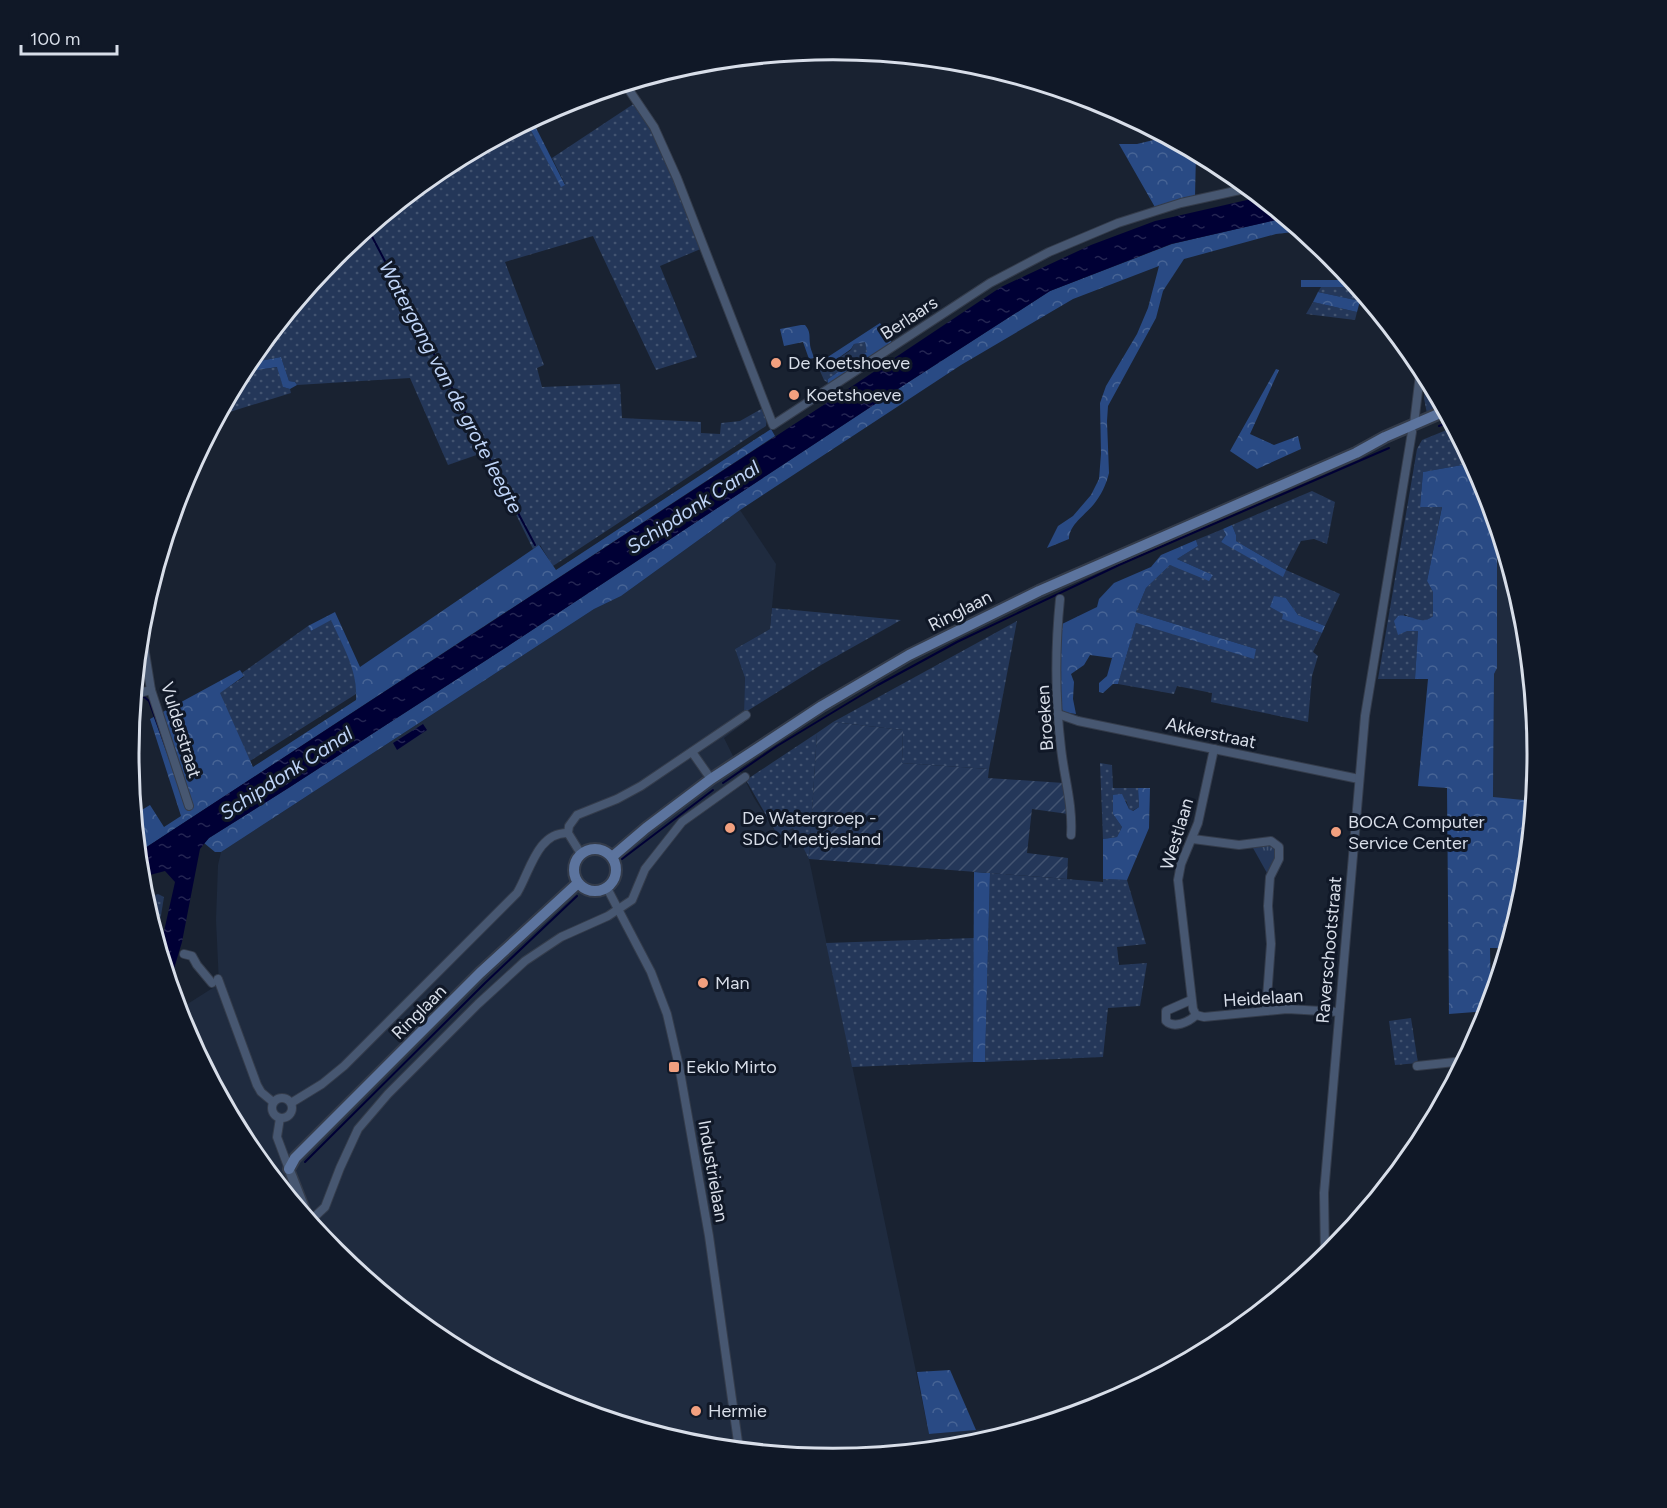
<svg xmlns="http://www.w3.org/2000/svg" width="1667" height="1508" font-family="Figtree,sans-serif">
  <defs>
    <pattern id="grass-dots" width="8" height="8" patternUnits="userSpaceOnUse" patternTransform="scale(1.5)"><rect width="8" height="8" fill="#243759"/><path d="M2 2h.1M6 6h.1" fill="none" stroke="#435471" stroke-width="1.8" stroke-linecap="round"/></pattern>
    <pattern id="forest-crowns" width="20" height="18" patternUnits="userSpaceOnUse" patternTransform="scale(1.5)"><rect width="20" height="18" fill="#294a84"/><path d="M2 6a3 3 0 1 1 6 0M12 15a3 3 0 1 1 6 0" fill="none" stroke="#476495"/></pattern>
    <pattern id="park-tufts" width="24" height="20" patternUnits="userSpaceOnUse" patternTransform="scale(1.5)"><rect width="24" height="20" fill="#243759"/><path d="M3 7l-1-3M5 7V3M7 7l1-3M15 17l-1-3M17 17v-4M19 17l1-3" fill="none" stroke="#435471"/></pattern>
    <pattern id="garden-furrows" width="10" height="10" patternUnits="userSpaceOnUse" patternTransform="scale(1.5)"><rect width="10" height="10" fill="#243759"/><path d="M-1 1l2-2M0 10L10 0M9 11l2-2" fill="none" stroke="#435471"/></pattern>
    <pattern id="water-ripples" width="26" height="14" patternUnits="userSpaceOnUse" patternTransform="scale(1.5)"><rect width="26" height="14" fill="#000035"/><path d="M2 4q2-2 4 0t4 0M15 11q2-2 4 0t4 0" fill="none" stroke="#242552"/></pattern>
  </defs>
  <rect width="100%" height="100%" fill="#192231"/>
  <g fill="#1f2b3f">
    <path d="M740 510 776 564 770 629 735 649 745 678 744 723 724 738 754 798 778 836 793 827 809 859 929 1434 1042 1424 971 1445 834 1458 696 1445 564 1405 442 1340 335 1252 248 1145 183 1023 178 1010 219 984 216 920 218 865 221 852 594 609 621 596Z"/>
    <path d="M1497 525 1525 617 1538 754 1533 801 1493 798 1494 674 1497 668Z"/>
  </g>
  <g fill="url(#grass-dots)">
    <path d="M635 103C664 148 682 199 703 248L660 266 697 357 656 370 593 236 505 262 544 365 537 368 542 387 620 384 622 418 701 422V433L720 434 721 423 740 421 763 408 767 417 766 426 553 566 540 545 533 549 485 452 448 465 410 378 297 385 295 382 289 381 281 357 248 363 336 256 442 168 527 123 561 186 565 184 552 158Z"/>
    <path d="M1349 277 1362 293 1360 301 1318 292 1321 287H1349Z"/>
    <path d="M1313 302 1357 312 1355 320 1306 314Z"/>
    <path d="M865 341 868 352 828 379V383L824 380 820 371 851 350 854 344Z"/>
    <path d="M278 367 283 387 290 389 291 393 220 415 243 372Z"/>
    <path d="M1429 381 1443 407 1427 414 1424 398 1426 382Z"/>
    <path d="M1454 427 1473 463 1423 472 1420 507 1442 506 1427 581 1433 592V616C1424 625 1414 619 1404 614L1407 631H1418L1415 679H1378L1417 449 1422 440Z"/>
    <path d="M1312 491 1335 502 1327 544 1314 539 1301 541 1286 570 1340 594 1325 626 1298 615 1286 598 1270 607 1284 614 1283 619 1322 633 1313 652 1318 656 1312 676 1308 722 1211 702 1212 693 1177 686 1174 694 1118 684 1136 623 1256 649 1136 612 1146 588 1170 565 1213 575 1177 559 1198 546 1196 540 1223 529 1226 535 1221 542 1286 570 1236 541V535L1232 525Z"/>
    <path d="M772 608 901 620 821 665 744 713 745 678 735 649 770 629Z"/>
    <path d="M331 619C341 642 358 668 356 694L250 761 219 693 244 677 242 673 308 626 311 631Z"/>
    <path d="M1017 621 989 769 902 763 903 730 833 722Z"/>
    <path d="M817 733 809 859 793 828 778 836 746 780Z"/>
    <path d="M1100 763 1112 765 1113 788H1138L1139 807 1132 811 1129 809 1126 800 1113 814 1122 827 1117 837 1103 839Z"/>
    <path d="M990 873 1103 882V879L1127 880 1146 944 1117 947 1119 965 1147 963 1140 1006 1108 1008 1103 1057 985 1062Z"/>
    <path d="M158 894 164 897 157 940 145 898Z"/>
    <path d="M974 938 973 1062 852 1067 826 943Z"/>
    <path d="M1411 1018 1418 1063 1395 1065 1389 1021Z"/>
  </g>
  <g fill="url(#forest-crowns)">
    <path d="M532 120 565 185 561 187 527 123Z"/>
    <path d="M1166 137 1196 153 1195 197 1156 209 1119 144H1137Z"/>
    <path d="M1284 218 1302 231 1276 234 1184 259 1163 291 1156 318 1108 406 1107 421 1109 473C1106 485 1101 495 1094 504 1085 515 1069 525 1069 539L1047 548 1058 526 1073 516 1091 495 1099 479 1101 454 1100 403 1106 386 1137 334 1148 308 1159 266 1073 299 961 365 740 510 621 596 594 609 221 852H215L204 843 209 838 290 787 502 650 904 385 1050 291 1172 244Z"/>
    <path d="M1342 268 1349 277V287H1301V280H1342Z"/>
    <path d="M1318 292 1360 301 1357 312 1313 302Z"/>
    <path d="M880 323 892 343 831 384 828 383V379L867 352 865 342 854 344 851 349 820 371 817 364Z"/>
    <path d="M801 325H805C811 332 809 336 810 344 810 348 813 354 814 358L809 359 803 342 784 346 780 329Z"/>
    <path d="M281 357 289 381 295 382 297 385 290 389 283 387 277 367 243 372 248 363Z"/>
    <path d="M1276 369 1279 370 1250 434 1274 445 1298 436 1301 449 1257 469 1230 451Z"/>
    <path d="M771 429 775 436 139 852 135 814 150 805 164 827 181 816 150 719 240 670 244 676 220 693 253 767 356 700C358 670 343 647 331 620L311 631 308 626 335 612 360 667 539 545 556 570Z"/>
    <path d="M1473 463 1484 485 1497 525V668L1494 674 1493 797 1533 801 1524 892 1507 948H1490L1491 1001 1488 1011 1449 1014 1447 788 1418 786 1428 679H1415L1418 631H1407L1398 635 1394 621 1398 616C1411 613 1421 627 1433 616V592L1427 581 1442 507H1420L1423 472Z"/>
    <path d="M1232 525 1236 535V541L1286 570 1283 577 1221 542 1226 535 1223 529Z"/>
    <path d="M1196 540 1198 546 1177 559 1213 575 1209 581 1170 565 1146 588 1136 612 1256 649 1254 659 1136 623 1118 684H1113L1103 693 1099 692V683L1107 676 1112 658 1090 655 1084 665 1071 674 1074 682 1073 699 1076 714 1063 712 1060 701V625L1097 607 1099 599 1114 583 1151 567 1161 555Z"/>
    <path d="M1274 596 1286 598 1298 615 1325 626 1322 633 1282 619 1283 614 1270 607Z"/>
    <path d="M1138 788H1150L1149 828 1127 880 1103 879V839L1117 837 1122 827 1113 814V795L1122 794 1129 809 1133 811 1139 807Z"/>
    <path d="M974 872 990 873 985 1062H973Z"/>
    <path d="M950 1370 976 1430 929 1434 917 1372Z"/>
  </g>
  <path fill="url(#park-tufts)" d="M1271 844 1275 845 1277 861 1267 873 1253 848Z"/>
  <path fill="url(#garden-furrows)" d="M833 722 903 730 902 763 989 769 988 778 1064 783 1068 814 1032 809 1027 853 1068 858 1067 879 809 859 817 733Z"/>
  <g fill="url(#water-ripples)">
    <path d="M1260 197 1285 218 1171 244 1050 291 904 385 502 650 290 787 209 838 200 849 182 942 170 982 160 949 175 882 165 871 150 875 142 881 139 852 851 387 1001 287 1091 245 1155 221Z"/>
    <path d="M423 724 427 730 397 750 393 743Z"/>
  </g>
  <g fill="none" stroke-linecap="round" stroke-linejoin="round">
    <g stroke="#000035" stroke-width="2">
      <path d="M368 229 535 545"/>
      <path d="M1439 426 1451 421"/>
      <path d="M134 698 143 696 149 701 170 759"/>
      <path d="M723 783 777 746 878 685 957 642 1119 565 1389 448"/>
      <path d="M622 859 713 790"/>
      <path d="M305 1162 485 983 577 896"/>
    </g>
    <defs>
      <g id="minor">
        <path d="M625 84 654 127 677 178 773 425 990 283 1049 252 1118 223 1181 203 1249 188"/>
        <path d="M1414 424 1421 366"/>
        <path d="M1060 599C1055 648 1055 698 1061 748 1064 777 1073 805 1071 835"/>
        <path d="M141 628 151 690 189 806"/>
        <path d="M135 694 151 690"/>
        <path d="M1058 714 1078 721 1359 779"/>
        <path d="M1214 749 1198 823 1181 864 1178 880 1193 1009 1196 1015 1204 1017 1287 1009 1339 1012"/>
        <path d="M692 752 711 779"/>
        <path d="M1193 839 1239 845 1271 841 1279 847V859L1270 877 1268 906 1271 944 1266 1011"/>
        <path d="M581 854 568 833 569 826 577 815 617 799 641 786 746 715"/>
        <path d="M607 888 651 972 667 1014 679 1066 709 1236 739 1449"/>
        <path d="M184 954 192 956 197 965 212 983"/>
        <path d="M218 979 257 1085 261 1092 273 1102"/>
        <path d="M1191 1000 1166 1011V1021C1174 1029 1189 1022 1196 1015"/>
        <path d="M1417 1066 1464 1061"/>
        <circle cx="282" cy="1108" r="10"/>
        <path d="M291 1103 322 1084 344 1066 517 893C530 872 537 832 568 833"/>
        <path d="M280 1118 277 1137 289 1169"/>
        <path d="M310 1221 325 1207 340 1168 358 1129 388 1094 478 1004 525 961 561 937 608 916 632 900 645 869 682 822 745 777"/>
        <path d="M1325 1258 1324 1193 1365 716 1412 432"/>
      </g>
      <path id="tertiary" d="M289 1169 309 1220"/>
      <g id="secondary">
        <circle cx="595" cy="870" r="21"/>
        <path d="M612 857 646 828 711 779 822 706 909 655 1039 591 1356 453 1385 437 1445 411"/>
        <path d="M289 1169 295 1158 480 973 578 883"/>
      </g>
    </defs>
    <use href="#minor" stroke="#343c4b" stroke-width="10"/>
    <use href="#tertiary" stroke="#343c4b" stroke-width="12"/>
    <use href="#secondary" stroke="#343c4b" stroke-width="14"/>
    <use href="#minor" stroke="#475771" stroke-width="8"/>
    <use href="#tertiary" stroke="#475771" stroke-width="9"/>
    <use href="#secondary" stroke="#5c749e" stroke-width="10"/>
  </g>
  <g fill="#f2a07f" stroke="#101827" stroke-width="2">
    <circle cx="776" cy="363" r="6"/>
    <circle cx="794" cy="395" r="6"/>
    <circle cx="730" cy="828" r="6"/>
    <circle cx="1336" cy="832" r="6"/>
    <circle cx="703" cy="983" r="6"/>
    <rect x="668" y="1061" width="12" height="12" rx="3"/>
    <circle cx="696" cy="1411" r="6"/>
  </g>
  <g text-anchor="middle" stroke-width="6" stroke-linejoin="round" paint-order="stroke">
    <g font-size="18" fill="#d8dee9" stroke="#101827">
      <text transform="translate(909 318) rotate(-33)" y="6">Berlaars</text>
      <text transform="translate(960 611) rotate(-27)" y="6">Ringlaan</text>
      <text transform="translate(1045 718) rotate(-94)" y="6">Broeken</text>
      <text transform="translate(181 730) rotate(73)" y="6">Vulderstraat</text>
      <text transform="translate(1211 733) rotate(12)" y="6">Akkerstraat</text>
      <text transform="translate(1177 834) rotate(-73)" y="6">Westlaan</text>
      <text transform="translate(1329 950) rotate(-85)" y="6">Raverschootstraat</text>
      <text transform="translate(1263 998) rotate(-4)" y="6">Heidelaan</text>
      <text transform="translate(419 1012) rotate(-45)" y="6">Ringlaan</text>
      <text transform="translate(713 1171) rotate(80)" y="6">Industrielaan</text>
    </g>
    <g font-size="18" fill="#d8dee9" stroke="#101827" text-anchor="start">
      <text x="788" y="369">De Koetshoeve</text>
      <text x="806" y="401">Koetshoeve</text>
      <text x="742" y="824">De Watergroep -<tspan x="742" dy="21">SDC Meetjesland</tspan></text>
      <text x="1348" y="828">BOCA Computer<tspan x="1348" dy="21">Service Center</tspan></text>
      <text x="715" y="989">Man</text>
      <text x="686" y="1073">Eeklo Mirto</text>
      <text x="708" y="1417">Hermie</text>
    </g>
    <g font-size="20" font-style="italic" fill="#bfd4f7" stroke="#101827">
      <text transform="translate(451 387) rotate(62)" y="7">Watergang van de grote leegte</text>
      <text transform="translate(693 507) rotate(-33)" y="7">Schipdonk Canal</text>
      <text transform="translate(286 773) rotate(-33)" y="7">Schipdonk Canal</text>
    </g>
  </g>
  <path d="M0 0H1667V1508H0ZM139 754a694 694 0 1 1 1388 0a694 694 0 1 1-1388 0Z" fill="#101827" fill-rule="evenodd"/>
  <path fill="none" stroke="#d8dee9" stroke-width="3" d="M139 754a694 694 0 1 1 1388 0a694 694 0 1 1-1388 0Z"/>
  <path d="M21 45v9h96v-9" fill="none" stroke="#d8dee9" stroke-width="3"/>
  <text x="30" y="45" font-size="18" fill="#d8dee9" stroke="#101827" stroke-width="4.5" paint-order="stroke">100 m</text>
</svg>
